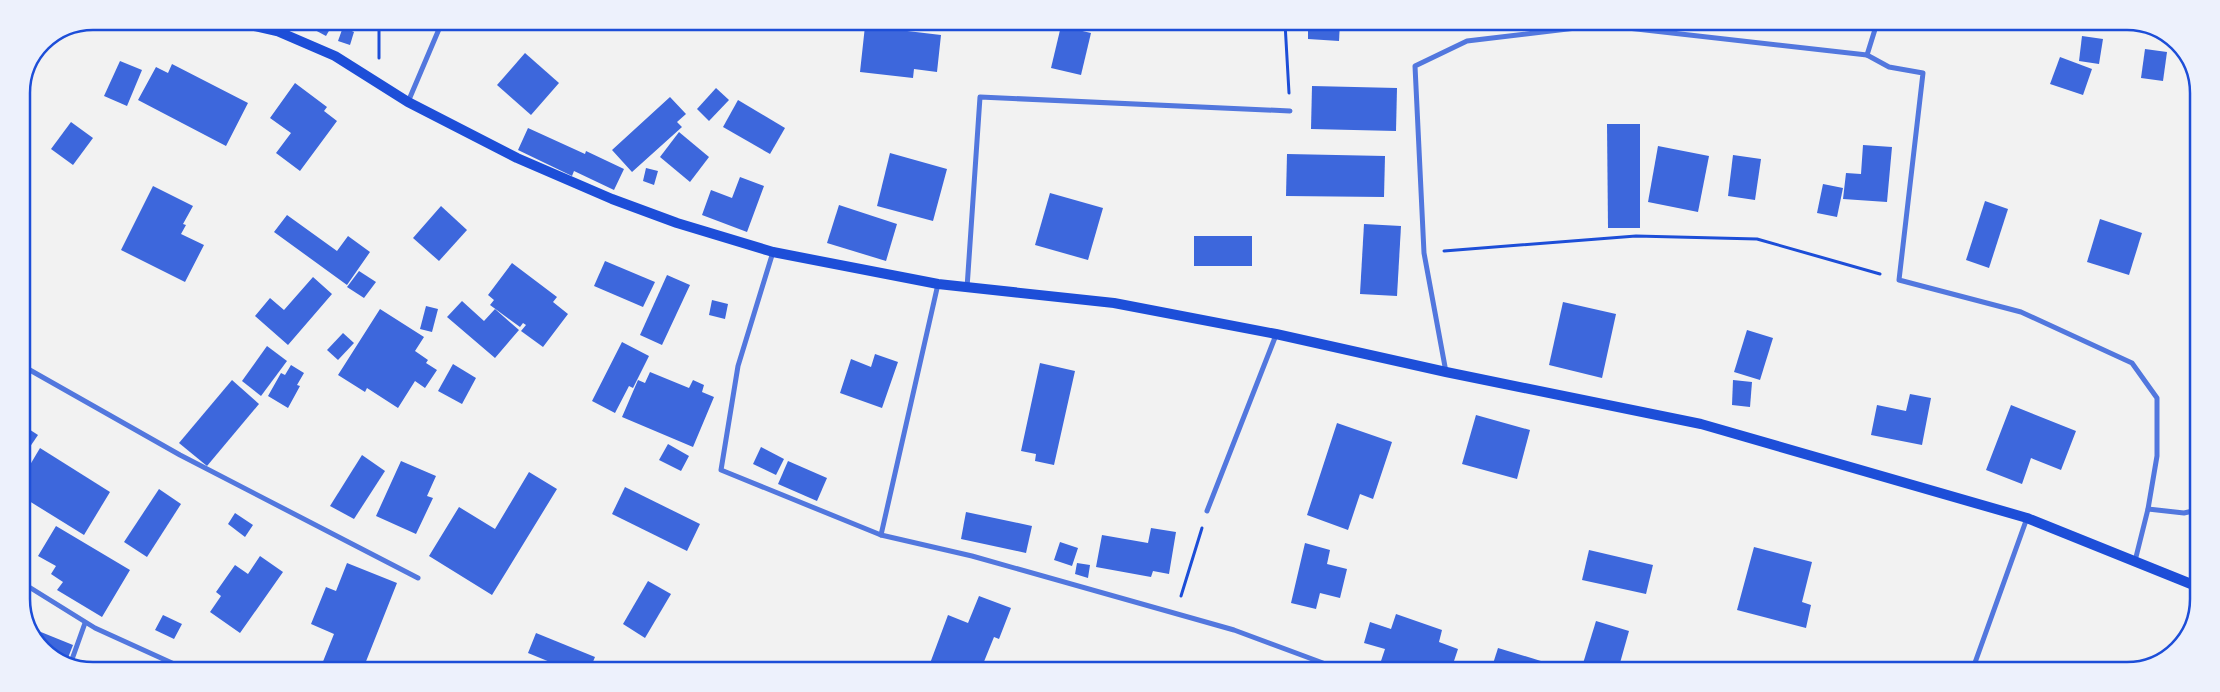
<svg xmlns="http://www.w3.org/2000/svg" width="2220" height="692" font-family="'IBM Plex Sans',sans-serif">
  <rect width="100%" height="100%" fill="#f2f2f2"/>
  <g fill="#3d67dc">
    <path d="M290 21 312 22 306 31Z"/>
    <path d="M317 22H334L326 36 313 29Z"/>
    <path d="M1308 23H1340L1339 41 1308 39Z"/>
    <path d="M865 26 941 35 937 72 914 69 913 78 860 72Z"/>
    <path d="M1061 26 1091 33 1081 75 1051 68Z"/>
    <path d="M343 27 354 32 350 45 338 41Z"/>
    <path d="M2082 36 2103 39 2099 64 2079 61Z"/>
    <path d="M2145 49 2167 52 2163 81 2141 78Z"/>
    <path d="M525 53 559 83 531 115 497 85Z"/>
    <path d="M2060 57 2092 69 2083 95 2050 84Z"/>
    <path d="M120 61 142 70 127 106 104 96Z"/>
    <path d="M172 64 248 103 226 146 138 100 156 67 168 73Z"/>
    <path d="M295 83 327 107 324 111 337 121 300 171 276 153 291 133 270 118Z"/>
    <path d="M1312 86 1397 88 1396 131 1311 129Z"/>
    <path d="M716 88 729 100 709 121 697 109Z"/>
    <path d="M670 97 686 114 677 122 682 127 632 172 612 150Z"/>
    <path d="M738 100 785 128 770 154 723 127Z"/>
    <path d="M71 122 93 138 73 165 51 149Z"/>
    <path d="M1607 124H1640V228H1608Z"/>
    <path d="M528 128 585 154 586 151 624 169 614 190 574 171 572 176 518 150Z"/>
    <path d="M679 132 709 157 690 182 660 157Z"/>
    <path d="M1863 145 1892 147 1887 202 1843 199 1846 173 1861 174Z"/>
    <path d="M1658 146 1709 156 1698 212 1648 202Z"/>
    <path d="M890 153 947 169 933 221 877 206Z"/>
    <path d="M1287 154 1385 156 1384 197 1286 196Z"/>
    <path d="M1733 155 1761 159 1755 200 1728 196Z"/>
    <path d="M646 168 658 171 654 185 643 181Z"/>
    <path d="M740 177 764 186 747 232 702 215 711 190 732 198Z"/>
    <path d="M1823 184 1843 188 1837 217 1817 213Z"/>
    <path d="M153 186 193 206 183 224 186 225 181 234 204 245 185 282 121 250Z"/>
    <path d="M1050 193 1103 208 1088 260 1035 245Z"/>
    <path d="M1985 201 2008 209 1989 268 1966 260Z"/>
    <path d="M839 205 897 224 886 261 827 243Z"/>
    <path d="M441 206 467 230 439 261 413 238Z"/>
    <path d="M287 215 337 251 348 236 370 252 347 285 274 232Z"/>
    <path d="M2100 219 2142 233 2129 275 2087 262Z"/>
    <path d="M1364 224 1401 226 1397 296 1360 294Z"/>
    <rect x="1194" y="236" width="58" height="30"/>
    <path d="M605 261 655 282 643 307 594 286Z"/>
    <path d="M512 263 557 297 553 302 568 314 543 347 521 331 526 325 523 323 520 327 490 305 494 300 488 295Z"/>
    <path d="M359 271 376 282 364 298 347 287Z"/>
    <path d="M667 275 690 285 662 345 640 335Z"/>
    <path d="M313 277 332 294 288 345 255 316 270 298 284 310Z"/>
    <path d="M712 300 728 304 725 319 709 315Z"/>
    <path d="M462 301 484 321 495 309 519 330 495 358 447 317Z"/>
    <path d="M1563 302 1616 314 1602 378 1549 365Z"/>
    <path d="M426 306 438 309 432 332 420 329Z"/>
    <path d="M380 309 424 337 415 351 428 360 426 363 437 370 425 388 415 381 398 408 367 388 365 392 338 375Z"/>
    <path d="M1747 330 1773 338 1760 380 1734 372Z"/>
    <path d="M343 333 354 343 338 360 327 350Z"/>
    <path d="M622 342 649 356 633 388 629 386 615 413 592 401Z"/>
    <path d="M267 346 287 361 261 396 242 381Z"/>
    <path d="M875 354 898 362 882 408 840 393 851 359 871 367Z"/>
    <path d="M1040 363 1075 371 1054 465 1035 461 1036 454 1021 451Z"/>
    <path d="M453 364 476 378 462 404 438 391Z"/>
    <path d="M291 365 304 373 297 385 300 386 288 408 268 396 281 373 285 375Z"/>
    <path d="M650 372 689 388 693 380 704 385 702 392 714 397 693 447 622 417 638 380 645 383Z"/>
    <path d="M232 380 259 404 207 466 179 443Z"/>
    <path d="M1733 380 1752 382 1750 407 1732 405Z"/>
    <path d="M1910 394 1931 398 1922 445 1871 435 1877 405 1906 411Z"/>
    <path d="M2011 405 2076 431 2061 470 2031 458 2022 484 1986 470Z"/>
    <path d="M1476 415 1530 430 1517 479 1462 464Z"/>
    <path d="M1337 423 1392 442 1373 499 1360 494 1348 530 1307 515Z"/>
    <path d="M21 424 38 435 21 460Z"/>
    <path d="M668 444 689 456 681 471 659 460Z"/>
    <path d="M761 447 784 459 776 475 753 464Z"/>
    <path d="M40 448 110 492 84 535 21 496V480Z"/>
    <path d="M362 455 385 471 354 519 330 506Z"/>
    <path d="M401 461 436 476 427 496 433 498 416 534 376 516Z"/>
    <path d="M788 461 827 478 817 501 778 484Z"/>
    <path d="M529 472 557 489 492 595 429 556 459 507 495 529Z"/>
    <path d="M625 487 700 524 687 551 612 514Z"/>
    <path d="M159 489 181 504 147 557 124 542Z"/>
    <path d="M966 512 1032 526 1026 553 961 539Z"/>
    <path d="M235 513 253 525 245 537 228 524Z"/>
    <path d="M56 526 130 570 102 617 57 590 63 582 51 574 56 566 38 556Z"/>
    <path d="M1151 528 1176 532 1169 574 1153 571 1151 577 1096 567 1102 535 1148 543Z"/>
    <path d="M1060 542 1078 548 1072 566 1054 560Z"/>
    <path d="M1305 543 1330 550 1327 564 1347 569 1340 598 1320 593 1316 609 1291 603Z"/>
    <path d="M1754 547 1812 562 1802 602 1811 605 1806 628 1737 610Z"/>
    <path d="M1589 550 1653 565 1646 594 1582 580Z"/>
    <path d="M260 556 283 572 240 633 210 612 221 596 216 592 235 565 248 574Z"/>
    <path d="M347 563 397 583 363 669H320L334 634 311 624 326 587 336 591Z"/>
    <path d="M1077 563 1090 565 1088 578 1075 574Z"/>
    <path d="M648 581 671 594 645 638 623 624Z"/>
    <path d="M979 596 1011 608 999 639 994 637 981 669H938L929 666 948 615 968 623Z"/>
    <path d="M1396 614 1442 630 1439 642 1458 649 1451 670H1378L1385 649 1364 643 1370 622 1391 629Z"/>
    <path d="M163 615 182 624 174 639 155 630Z"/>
    <path d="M1596 621 1629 631 1618 670H1581Z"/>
    <path d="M31 628 73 645 66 663 36 643Z"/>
    <path d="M536 633 595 657 590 669H567L528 653Z"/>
    <path d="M1498 648 1541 661 1538 670H1491Z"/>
    <path d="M1810 661 1834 670H1807Z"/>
  </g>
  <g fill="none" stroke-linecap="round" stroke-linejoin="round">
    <g stroke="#1d4ed8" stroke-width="3">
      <path d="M372 22 379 30V58"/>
      <path d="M1285 23 1289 93"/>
      <path d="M1444 251 1636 236 1757 239 1880 274"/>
      <path d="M1181 596 1202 528"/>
    </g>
    <g stroke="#5277de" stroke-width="5">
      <path d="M1877 23 1867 55 1889 67 1923 73 1899 280 2021 312 2132 363 2157 398V456L2148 509 2135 561"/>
      <path d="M408 102 442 22"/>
      <path d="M773 252 738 366 721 470 881 535 972 556 1234 630 1323 663 1327 670"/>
      <path d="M967 288 980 97 1290 111"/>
      <path d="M21 365 180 455 418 578"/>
      <path d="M1446 372 1424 253 1415 66 1467 41 1601 25 1867 55"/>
      <path d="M2148 509 2184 513 2197 510"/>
      <path d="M1207 511 1276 335"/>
      <path d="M881 535 938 284"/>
      <path d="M21 582 95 628 183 668"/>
      <path d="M70 665 85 623"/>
      <path d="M1972 671 2027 518"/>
    </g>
    <path stroke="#1d4ed8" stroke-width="10" d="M232 21 277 31 335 56 408 102 517 158 612 199 677 223 773 252 938 284 1114 303 1276 334 1446 372 1701 424 2027 518 2196 586"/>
  </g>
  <path d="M0 0H2220V692H0ZM93 30H2127A63 63 0 0 1 2190 93V599A63 63 0 0 1 2127 662H93A63 63 0 0 1 30 599V93A63 63 0 0 1 93 30Z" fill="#edf1fc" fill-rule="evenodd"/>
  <path fill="none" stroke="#1d4ed8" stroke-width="2.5" d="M93 30H2127A63 63 0 0 1 2190 93V599A63 63 0 0 1 2127 662H93A63 63 0 0 1 30 599V93A63 63 0 0 1 93 30Z"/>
</svg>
